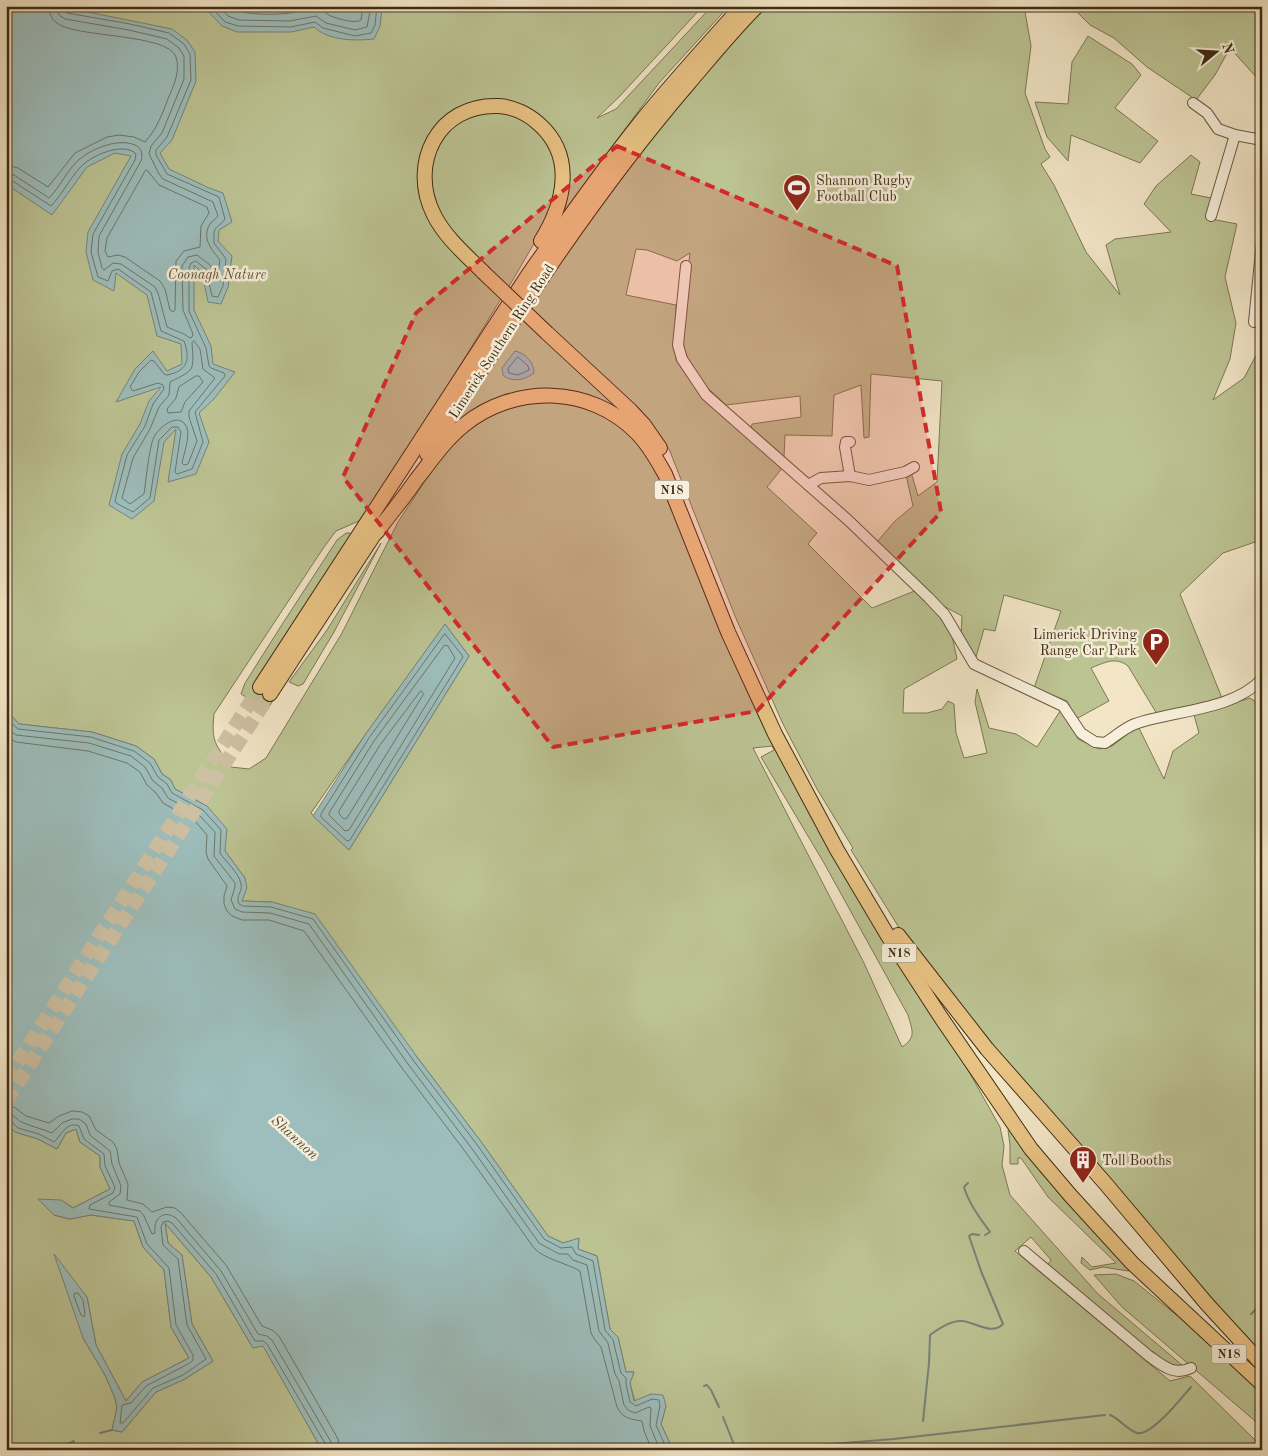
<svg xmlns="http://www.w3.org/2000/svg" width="1268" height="1456" font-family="'Old Standard TT',serif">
  <rect width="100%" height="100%" fill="#f2e6c7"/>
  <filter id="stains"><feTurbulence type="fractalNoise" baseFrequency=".004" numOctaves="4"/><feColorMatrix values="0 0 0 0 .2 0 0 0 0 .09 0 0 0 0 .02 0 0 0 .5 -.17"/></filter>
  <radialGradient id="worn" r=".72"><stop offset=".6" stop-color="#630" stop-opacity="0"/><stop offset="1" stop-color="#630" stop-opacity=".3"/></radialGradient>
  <g fill="#bdc494" stroke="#7e7854" fill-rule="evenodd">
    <path d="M6 6H703L619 97 597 118 616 109 712 6H729L659 83 555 225 563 197 556 137 534 111 506 102 478 100 456 109 438 123 421 193 502 297 422 428 359 521 336 531 324 547 214 714C211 743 216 744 231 767L249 769 266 758 342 633 398 522 444 452 461 432 488 413 549 398 583 405 606 415 635 438 661 473 725 637 1000 1127 1004 1146 1002 1165 1010 1195 1098 1294 1182 1365 1183 1369 1171 1368 1047 1266 1051 1260 1031 1237 1015 1251 1170 1381 1190 1376 1262 1447V1450H673L661 1424 666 1406 651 1394 635 1402 630 1383 634 1372H626L618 1337 610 1329 597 1256 578 1249 579 1239 563 1243 548 1236 482 1143 417 1057 272 902 241 901 245 878 225 851 207 806 175 789 171 780 162 774 154 759 136 746 92 732 19 724 6 710ZM445 625 469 656 349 850 311 813 365 735ZM772 746 774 750 761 757 824 863 908 1015C912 1030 917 1037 902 1047L864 963 753 748Z"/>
    <path d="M764 6H1024L1031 46 1025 93 1045 149 1050 157 1041 164 1054 185 1086 252 1120 295 1106 245 1115 239 1171 232 1144 204 1156 186 1191 155 1200 162 1191 194 1211 198 1206 218 1237 224 1225 277 1236 323 1230 359 1213 400 1244 378 1262 344V546L1258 541 1223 553 1180 594 1222 698 1157 714 1128 666C1115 656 1104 663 1091 668L1109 701 1076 719 1067 701 1034 688 1061 611 1004 595 995 631 984 629 976 657 961 637 962 616 940 604 877 542 894 522 913 506 906 475 911 472 918 496 937 482 942 381 871 374 869 437 864 438 861 385 834 395 832 436 785 435 784 457 751 429 752 424 801 417 800 396 726 405C713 392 695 379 686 362 676 341 687 278 690 253L677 261 647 250 636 249 626 295 676 305V360L689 379 731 423 783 467 767 487 817 533 808 544 872 608 917 590 951 631 957 659 904 689 903 713H927L942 709 948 701 954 704 956 733 964 758 987 753 975 702 977 689 989 728 1016 734 1037 747 1062 708 1078 739 1099 749 1112 746 1138 726 1164 779 1173 751 1199 733 1194 715 1250 698 1262 706V1358L919 960 851 850 853 848 817 789 783 724 735 616 669 449 645 419 528 307 643 146 739 31Z"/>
    <path d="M1071 6H1262V75L1258 79 1230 48 1215 75 1196 100 1147 67 1114 38 1090 25Z"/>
    <path d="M1088 36 1132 64 1141 75 1115 108 1158 141 1140 163 1071 135 1068 161 1047 137 1035 102 1068 104 1072 62Z"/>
    <path d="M497 108 538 125 553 145 559 175 553 211 508 288 459 241 445 222 432 194 427 169 434 149 460 118Z"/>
    <path d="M524 317 633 416 613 409 519 395 440 442Z"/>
    <path d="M346 533H350L352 537 274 699 267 710 241 694 245 683 283 623 337 540Z"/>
    <path d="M381 543 334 632 303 684 298 686 289 682 327 630Z"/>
    <path d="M6 1123 15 1132 38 1139 57 1149 66 1133 76 1129 80 1142 100 1156V1167L110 1189 73 1208 61 1200 54 1215 69 1219 91 1215 134 1221 143 1247 164 1270 171 1327 189 1358 142 1382 126 1401 96 1345 87 1297 83 1338 105 1375 115 1398 117 1408 112 1430 122 1432 156 1392 185 1379 213 1361 192 1324 182 1255 168 1243 165 1223 211 1277 253 1348 263 1345 322 1450H7Z"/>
    <path d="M1008 1130H1011L1133 1268 1128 1271 1103 1267 1090 1270 1081 1263 1082 1257 1092 1267 1116 1263 1048 1197 1021 1158H1018V1164H1010V1145Z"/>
    <path d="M1116 1274 1134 1281 1224 1353 1262 1388V1427L1122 1307 1094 1275Z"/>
  </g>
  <g fill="#9dbebd" stroke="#778479">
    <path d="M6 6H58L172 29 187 40 195 52 196 81 172 140 160 153 169 169 209 188 223 193 232 222 219 230 218 241 232 256 228 287 221 304 208 302 202 273 194 265V310L211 346 213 364 235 372 214 399 199 413 209 442 196 474 168 482 176 429 164 442 154 501 132 519 109 505 122 454 140 424 149 401 161 387 116 402 135 369 153 351 167 371 182 364 181 344 157 336 147 295 116 273 114 291 93 280 86 252 88 232 131 156 115 153 87 167 52 215 6 184Z"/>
    <path d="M203 6H384L382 8 380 26 374 39C355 41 329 41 314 27L291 32H237L222 26Z"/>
    <path d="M515 351C525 353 534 362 534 373 525 380 512 383 503 375L502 368Z"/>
    <path d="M445 624 469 656 349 850 313 816 365 735Z"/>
    <path d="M6 710 19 724 92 732 136 746 154 759 162 774 171 780 175 789 207 806 227 829 225 851 245 878 247 888 242 901 272 902 315 914 417 1057 482 1143 548 1236 563 1243 579 1238 578 1249 597 1256 610 1329 618 1337 626 1372H634L630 1383 634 1401 651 1394 663 1395 666 1406 661 1424 673 1450H322L263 1346 253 1348 211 1277 165 1223 168 1243 182 1255 192 1324 213 1361 185 1379 156 1392 122 1432 112 1430 117 1408 115 1398 105 1375 83 1338 54 1254 87 1297 96 1345 126 1401 142 1382 189 1358 171 1327 164 1270 143 1247 134 1221 91 1215 70 1219 54 1215 38 1199 61 1200 73 1208 110 1189 100 1167V1156L80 1142 76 1129 66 1133 57 1149 38 1139 15 1132 6 1123Z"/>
  </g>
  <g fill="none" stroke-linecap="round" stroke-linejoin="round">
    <g stroke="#6e7668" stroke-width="1">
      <path d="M210 6 225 22 238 26 291 27 315 22 323 28 355 36 371 33 375 25 377 6"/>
      <path d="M219 6 228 16 239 20 290 21 316 16 326 23 355 30 367 27 371 6"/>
      <path d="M229 6C238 16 277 15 290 13 298 12 306 9 313 9 321 8 325 13 331 16 339 19 355 24 361 20L363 6"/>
      <path d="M6 165 18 168 48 187 75 153 107 137 119 135 134 137 145 142C158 128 163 111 170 94 175 83 180 70 176 57 168 33 75 38 57 23 51 19 49 13 49 6"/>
      <path d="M147 170 159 185 207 207 209 213 201 226 200 247 184 251 176 261 175 310 173 312 170 310 165 289 160 281 125 257 118 255 108 257 105 251 107 238 145 171Z"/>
      <path d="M6 173 14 175 49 198C61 186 68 168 81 158 94 148 118 138 135 145 142 148 143 155 141 161L99 236 98 252 102 268 104 270 113 263 121 264 155 287 158 293 167 327 184 334 190 338 192 337 193 334 183 310 182 266 188 257 197 255 210 265 214 273H218L220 260C212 250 201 238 210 224 212 221 216 219 218 216L213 202 163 179 159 174 149 154 151 146 162 133 184 79V56L179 48 167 39 129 30 65 19 59 15 57 6"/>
      <path d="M6 179 11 180 51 206C62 195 74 171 85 163 96 154 124 142 136 154L135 160 93 234 91 252 98 277 108 281 112 271 118 269 151 292 161 331 184 341C191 360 187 371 167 375L164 374 154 361 151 360 139 372 130 387 133 391 158 383 163 385 164 389 153 404 145 426 127 455 115 501 116 503 133 512 150 498 159 440 172 427H178L181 432 175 472 177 474 192 469 203 442 195 412 225 376 224 373 211 368 209 366 206 348 189 311V268L191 263 196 261 206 269 212 296 218 297 223 286 226 259 214 243C213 223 217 230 225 219L219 197 167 174 156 155V150L167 137 191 80 190 54 184 44 169 33 130 24 67 13 64 11 63 6"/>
      <path d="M194 341 200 349 203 369 215 378 189 411V417L197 441 188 464 184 465 182 463C184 453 190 437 187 428 180 410 159 427 154 437 149 447 146 481 144 494L130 504 122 498 133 458 150 429 159 407 169 395 170 382C195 369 194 372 192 343Z"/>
      <path d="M518 357 528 366 529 370 518 375 509 373 508 369Z"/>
      <path d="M196 376H199L203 382 185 402 181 412 168 413 167 409 176 398 179 387Z"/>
      <path d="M445 634 462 655 463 657 350 840 347 841 321 817V814L369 738Z"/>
      <path d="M445 645 448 646 455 658 349 830 345 831 329 815V813L374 741Z"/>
      <path d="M421 691 423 693V695L347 818 344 819 339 814V811L380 745Z"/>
      <path d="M6 718 18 729 91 737 134 751 150 763 158 777 167 784 172 793 203 810 221 830 220 853C226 862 239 873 241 884 243 892 235 896 239 904L243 906 271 907 313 919 413 1060 478 1146 544 1239 561 1248 572 1247 576 1254 593 1261 605 1330 613 1340 621 1373 626 1378V1384L630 1402 636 1406 652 1399 659 1400 660 1406 656 1425 667 1450"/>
      <path d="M6 727 16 735 89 743 131 756 145 767 153 781 162 788 168 798 199 815 215 832 214 856 235 883V887L231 900 235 909 242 912 270 913 309 924 408 1064 473 1150 539 1243 559 1254H568L573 1260 587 1265 599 1331 608 1343 615 1374 619 1381 624 1405 628 1410 635 1413 649 1407 651 1408 650 1426 660 1450"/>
      <path d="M6 737 16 742 88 751 127 763 140 772 147 785 156 793 163 803 195 821 207 835 206 852 208 859 227 886 224 896V904L227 911 232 916 242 920H269L304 931 402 1068 467 1154 534 1248C544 1259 566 1263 580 1271L591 1333 595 1340 601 1347 617 1407C623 1419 631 1419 642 1421L644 1431 652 1450"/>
      <path d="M6 1106 14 1107 26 1116 49 1123 59 1116 72 1111 82 1112 89 1116 96 1130 113 1142 117 1149 119 1163 128 1184 127 1200 143 1204 152 1212 167 1207 175 1208 181 1213 226 1265 262 1326 272 1330 279 1336 338 1439 340 1450"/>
      <path d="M6 1114C15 1114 17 1121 24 1123 33 1127 43 1129 52 1133L62 1123 72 1119H79L86 1124 90 1135 110 1151 112 1164 121 1186 120 1194 109 1202V1205L140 1211 144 1216 152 1234 155 1233C153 1219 163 1209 176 1218L221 1271 258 1334 267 1336 272 1340 331 1442 333 1450"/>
      <path d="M6 1120 11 1121 18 1128 39 1134 54 1142C62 1135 66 1121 79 1126L84 1139 104 1154 105 1166 115 1187 113 1193 90 1205 89 1209 137 1217 147 1244 169 1268 176 1325 193 1355V1360L190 1363 146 1386 131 1403 122 1405 120 1423H123L153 1388 183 1375 206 1359 187 1325 178 1259 163 1245 161 1227 163 1222 168 1221 172 1223 216 1274 255 1341H263L267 1344 326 1445V1450"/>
      <path d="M75 1293H78L83 1300 85 1314 84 1317 81 1315 74 1296Z"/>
    </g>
    <g stroke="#778479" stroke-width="2">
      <path d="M968 1183 964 1187C969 1204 980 1218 990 1232L985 1235"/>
      <path d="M1251 1314 1262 1303"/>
      <path d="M704 1386 707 1385 711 1390 719 1407"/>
      <path d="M1110 1415C1120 1419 1127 1430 1137 1433 1151 1437 1182 1397 1191 1387"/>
      <path d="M723 1417 735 1447 738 1450"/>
      <path d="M923 1421 929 1363 930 1335C938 1329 952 1320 962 1321 975 1322 992 1336 1003 1324L981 1271 969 1236 972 1234 979 1235"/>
      <path d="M100 1433 112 1430"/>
      <path d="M57 1450 74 1441"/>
      <path d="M757 1450 894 1439 1105 1415"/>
    </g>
    <g stroke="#cec1a3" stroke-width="14" stroke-dasharray="14 7" stroke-linecap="butt">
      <path d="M6 1080 260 687"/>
      <path d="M6 1101 270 694"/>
    </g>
    <defs>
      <g id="minor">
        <path d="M1193 103 1207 113 1218 129 1235 135 1262 140"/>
        <path d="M1211 216 1235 135"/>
        <path d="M686 266 678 345 682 359 706 395 848 520 929 598 945 615 974 664 1063 706 1081 733 1095 742 1105 743C1115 737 1124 728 1135 724 1174 710 1232 711 1262 679"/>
        <path d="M1254 322 1262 241"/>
        <path d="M850 476 845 447 846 442H850"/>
        <path d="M808 485 821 478 850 476 869 480 905 472 914 467"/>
        <path d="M1024 1251 1149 1356C1163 1366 1174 1376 1191 1368"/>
      </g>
      <g id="highway">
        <path d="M483 272C465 254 445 237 434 215 408 164 438 103 499 106 513 107 528 114 539 124 576 157 564 204 541 241"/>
        <path d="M547 333 630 410 644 425 660 448"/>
        <path d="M427 454C509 326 590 198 689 83 711 57 733 30 757 6"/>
        <path d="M377 532C390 514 404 498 416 480 431 461 445 440 464 425 515 384 590 385 637 433 649 445 657 460 665 474L728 632 775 734 837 850 888 936 942 1019 1031 1149 1070 1195 1132 1263 1262 1384"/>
        <path d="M260 687 528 275C564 224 600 173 639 124 672 83 707 45 742 6"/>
        <path d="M270 694 381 524"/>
        <path d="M898 935 987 1049 1105 1183 1207 1304 1262 1364"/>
      </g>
    </defs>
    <use href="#minor" stroke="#6c5b40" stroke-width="12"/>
    <use href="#highway" stroke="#3f2d13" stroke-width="16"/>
    <use href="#minor" stroke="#f7efdb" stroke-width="10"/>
    <use href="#highway" stroke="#e9c384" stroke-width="14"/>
    <defs>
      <path id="highway-bridge" d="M483 272 547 333"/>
    </defs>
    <use href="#highway-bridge" stroke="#3f2d13" stroke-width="16" stroke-linecap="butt"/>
    <use href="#highway-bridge" stroke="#e9c384" stroke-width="14"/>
  </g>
  <path fill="#d62828" fill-opacity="0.2" stroke="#d62828" stroke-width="4" stroke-dasharray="10 6" stroke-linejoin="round" d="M617 146 897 266 941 512 757 711 553 747 343 477 416 313Z"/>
  <defs>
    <symbol id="stadium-pin" viewBox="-11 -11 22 30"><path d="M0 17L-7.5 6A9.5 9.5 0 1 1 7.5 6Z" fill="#8f2418" stroke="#f7efdb"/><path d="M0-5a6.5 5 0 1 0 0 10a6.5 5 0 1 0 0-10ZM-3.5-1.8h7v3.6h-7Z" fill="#fff"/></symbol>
    <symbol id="parking-pin" viewBox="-11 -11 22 30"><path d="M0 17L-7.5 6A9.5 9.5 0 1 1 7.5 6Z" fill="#8f2418" stroke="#f7efdb"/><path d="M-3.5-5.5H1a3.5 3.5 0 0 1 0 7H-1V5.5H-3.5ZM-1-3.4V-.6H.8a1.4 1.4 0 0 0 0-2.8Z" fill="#fff"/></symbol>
    <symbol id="building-pin" viewBox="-11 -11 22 30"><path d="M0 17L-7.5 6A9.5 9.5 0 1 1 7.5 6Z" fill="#8f2418" stroke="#f7efdb"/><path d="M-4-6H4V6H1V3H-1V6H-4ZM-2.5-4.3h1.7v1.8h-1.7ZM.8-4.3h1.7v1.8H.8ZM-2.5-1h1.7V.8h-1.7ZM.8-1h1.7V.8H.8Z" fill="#fff"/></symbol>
  </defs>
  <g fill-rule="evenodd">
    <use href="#stadium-pin" x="781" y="172" width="32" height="43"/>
    <use href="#parking-pin" x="1140" y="626" width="32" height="43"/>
    <use href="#building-pin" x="1067" y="1144" width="32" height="43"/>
  </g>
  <g text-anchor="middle" stroke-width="5" stroke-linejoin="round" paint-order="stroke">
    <g fill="#f7efdb" stroke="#76674f" stroke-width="1">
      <rect x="654.5" y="480.5" width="35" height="19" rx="4"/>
      <rect x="881.5" y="943.5" width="35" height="19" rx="4"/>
      <rect x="1211.5" y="1344.5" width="35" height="19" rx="4"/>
    </g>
    <g font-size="12" font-weight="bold" fill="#3f2d13">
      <text x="672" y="494">N18</text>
      <text x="899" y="957">N18</text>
      <text x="1229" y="1358">N18</text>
    </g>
    <g font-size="14" fill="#3f2d13" stroke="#f7efdb" text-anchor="start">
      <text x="816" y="185">Shannon Rugby<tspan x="816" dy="16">Football Club</tspan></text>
      <text x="1137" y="639" text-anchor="end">Limerick Driving<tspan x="1137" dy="16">Range Car Park</tspan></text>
      <text x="1102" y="1165">Toll Booths</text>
    </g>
    <g font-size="14" font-style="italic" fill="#5e5333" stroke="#f7efdb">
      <text x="217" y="279">Coonagh Nature</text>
    </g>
    <g font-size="14" fill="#3f2d13" stroke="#f7efdb">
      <text transform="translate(501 341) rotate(-57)" y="5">Limerick Southern Ring Road</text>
    </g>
    <g font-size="15" font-style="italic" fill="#56513e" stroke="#f7efdb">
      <text transform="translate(295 1137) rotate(42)" y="5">Shannon</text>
    </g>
  </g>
  <rect width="1268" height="1456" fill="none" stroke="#f2e6c7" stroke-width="25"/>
  <rect x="8" y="8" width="1253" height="1441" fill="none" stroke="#3f2d13" stroke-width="2.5"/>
  <rect x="12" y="12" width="1243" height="1431" fill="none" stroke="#3f2d13"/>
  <g transform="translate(1216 52) rotate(72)" stroke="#f7efdb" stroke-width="4" paint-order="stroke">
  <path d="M0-4L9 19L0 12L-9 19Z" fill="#3f2d13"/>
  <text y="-8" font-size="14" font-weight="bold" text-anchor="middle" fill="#3f2d13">N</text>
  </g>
  <rect width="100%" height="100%" filter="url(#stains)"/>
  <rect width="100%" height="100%" fill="url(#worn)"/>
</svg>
